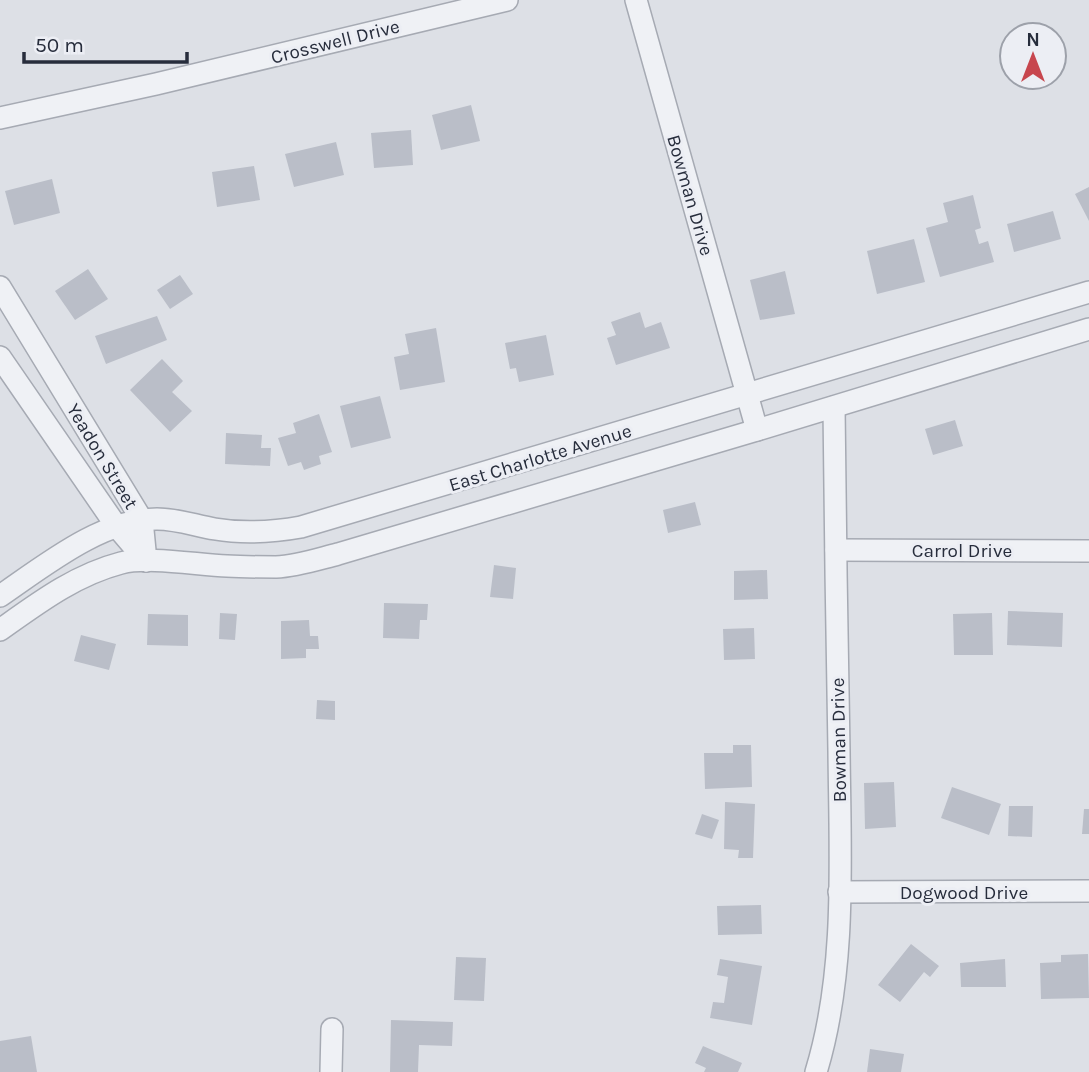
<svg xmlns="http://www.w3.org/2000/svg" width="1089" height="1072" font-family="Karla,sans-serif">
  <rect width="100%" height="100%" fill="#dde0e6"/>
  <g fill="#babec8">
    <path d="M471 105 480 141 441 150 432 115Z"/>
    <path d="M411 130 413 165 374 168 371 133Z"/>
    <path d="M336 142 344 175 294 187 285 154Z"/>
    <path d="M254 166 260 200 217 207 212 172Z"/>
    <path d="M52 179 60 213 14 225 5 191Z"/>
    <path d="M1089 187V221L1075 194Z"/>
    <path d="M973 195 981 228 975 230 979 244 988 241 994 262 940 277 926 228 948 222 943 203Z"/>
    <path d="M1053 211 1061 239 1014 252 1007 224Z"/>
    <path d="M914 239 925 282 877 294 867 251Z"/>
    <path d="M88 269 108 299 75 320 55 291Z"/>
    <path d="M785 271 795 314 760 320 750 280Z"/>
    <path d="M180 275 193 294 170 309 157 290Z"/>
    <path d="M640 312 645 328 661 322 670 348 616 365 607 338 616 335 611 322Z"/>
    <path d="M157 316 167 340 106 364 95 336Z"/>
    <path d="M436 328 445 382 400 390 394 357 409 354 405 334Z"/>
    <path d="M546 335 554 375 519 382 516 368 510 369 505 343Z"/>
    <path d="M162 359 183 381 172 392 192 411 170 432 130 390Z"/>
    <path d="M380 396 391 438 351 448 340 406Z"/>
    <path d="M319 414 332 452 319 456 321 464 304 470 301 462 288 466 278 438 296 433 293 423Z"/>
    <path d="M955 420 963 446 933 455 925 429Z"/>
    <path d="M226 433 262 435 261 448H271L270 466 225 464Z"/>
    <path d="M695 502 701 525 668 533 663 510Z"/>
    <path d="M494 565 516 568 513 599 490 597Z"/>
    <path d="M767 570 768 599 734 600V571Z"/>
    <path d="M384 603 428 604 427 620H420L419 639 383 638Z"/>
    <path d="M1008 611 1063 613 1062 647 1007 645Z"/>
    <path d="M220 613 237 614 235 640 219 639Z"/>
    <path d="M992 613 993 655H954L953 614Z"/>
    <path d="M148 614 188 615V646L147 645Z"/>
    <path d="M309 620 310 636H318L319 649H306V658L281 659V621Z"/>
    <path d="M754 628 755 659 724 660 723 629Z"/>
    <path d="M81 635 116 644 109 670 74 661Z"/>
    <path d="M317 700 335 701V720L316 719Z"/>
    <path d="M733 745H751L752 787 705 789 704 753H733Z"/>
    <path d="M894 782 896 827 865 829 864 783Z"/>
    <path d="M952 787 1001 804 989 835 941 818Z"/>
    <path d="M725 802 755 804 753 858H738L739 850 724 849Z"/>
    <path d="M1009 806H1033L1032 837 1008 836Z"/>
    <path d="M1084 809H1089V834H1082Z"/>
    <path d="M702 814 719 820 712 839 695 834Z"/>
    <path d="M761 905 762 934 718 935 717 906Z"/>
    <path d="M911 944 939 966 930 977 924 972 900 1002 878 985Z"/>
    <path d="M1088 954 1089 998 1041 999 1040 963 1061 962V955Z"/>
    <path d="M456 957 486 958 484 1001 454 1000Z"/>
    <path d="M720 959 762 966 752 1025 710 1018 713 1002 724 1003 728 977 717 975Z"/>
    <path d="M1005 959 1006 987H961L960 963Z"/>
    <path d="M391 1020 453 1022 452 1046 419 1045 418 1072H390Z"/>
    <path d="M31 1036 37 1072H0V1041Z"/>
    <path d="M703 1046 742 1063 738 1072H704L706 1068 695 1063Z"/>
    <path d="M870 1049 904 1054 901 1072H867Z"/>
  </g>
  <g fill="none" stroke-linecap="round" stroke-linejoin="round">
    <defs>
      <g id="street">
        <path d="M636 0 757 430"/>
        <path d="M0 118 156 84 507 0"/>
        <path d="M0 287 142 520 146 561"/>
        <path d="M0 357 117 527 146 561"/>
        <path d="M836 550 1089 551"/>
        <path d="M0 596C44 566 102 519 157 519 178 519 196 526 215 529 244 534 273 532 301 527L1089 292"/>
        <path d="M0 630C38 603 75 575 121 563 147 556 198 565 227 566 243 567 260 567 276 567 297 566 318 559 338 554L757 430 1089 329"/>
        <path d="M839 892 1089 891"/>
        <path d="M331 1072 332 1029"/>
        <path d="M816 1072C847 971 840 856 839 751 837 636 835 522 834 407"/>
      </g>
    </defs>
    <use href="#street" stroke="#a6aab3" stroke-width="24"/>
    <use href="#street" stroke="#eff1f5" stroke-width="21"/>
  </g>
  <g text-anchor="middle" stroke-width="6" stroke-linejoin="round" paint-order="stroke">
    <g font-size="19" fill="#272d3c" stroke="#eceef4">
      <text transform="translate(335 41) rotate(-14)" y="7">Crosswell Drive</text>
      <text transform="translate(691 195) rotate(74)" y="7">Bowman Drive</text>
      <text transform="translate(103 456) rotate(59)" y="7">Yeadon Street</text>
      <text transform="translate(540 457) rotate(-17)" y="7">East Charlotte Avenue</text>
      <text x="962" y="557">Carrol Drive</text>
      <text transform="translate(838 740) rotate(-91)" y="7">Bowman Drive</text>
      <text x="964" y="899">Dogwood Drive</text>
    </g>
  </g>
  <g transform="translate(1033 56)"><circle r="33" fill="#eceef4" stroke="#9da1aa" stroke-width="2"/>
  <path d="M0-5L12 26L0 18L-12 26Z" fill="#c7464e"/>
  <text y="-10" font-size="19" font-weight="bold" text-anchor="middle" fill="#272d3c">N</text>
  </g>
  <path d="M24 52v10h163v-10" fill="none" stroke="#272d3c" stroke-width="3.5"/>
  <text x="35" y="52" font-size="21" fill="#272d3c" stroke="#eceef4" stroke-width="5" paint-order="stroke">50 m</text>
</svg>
